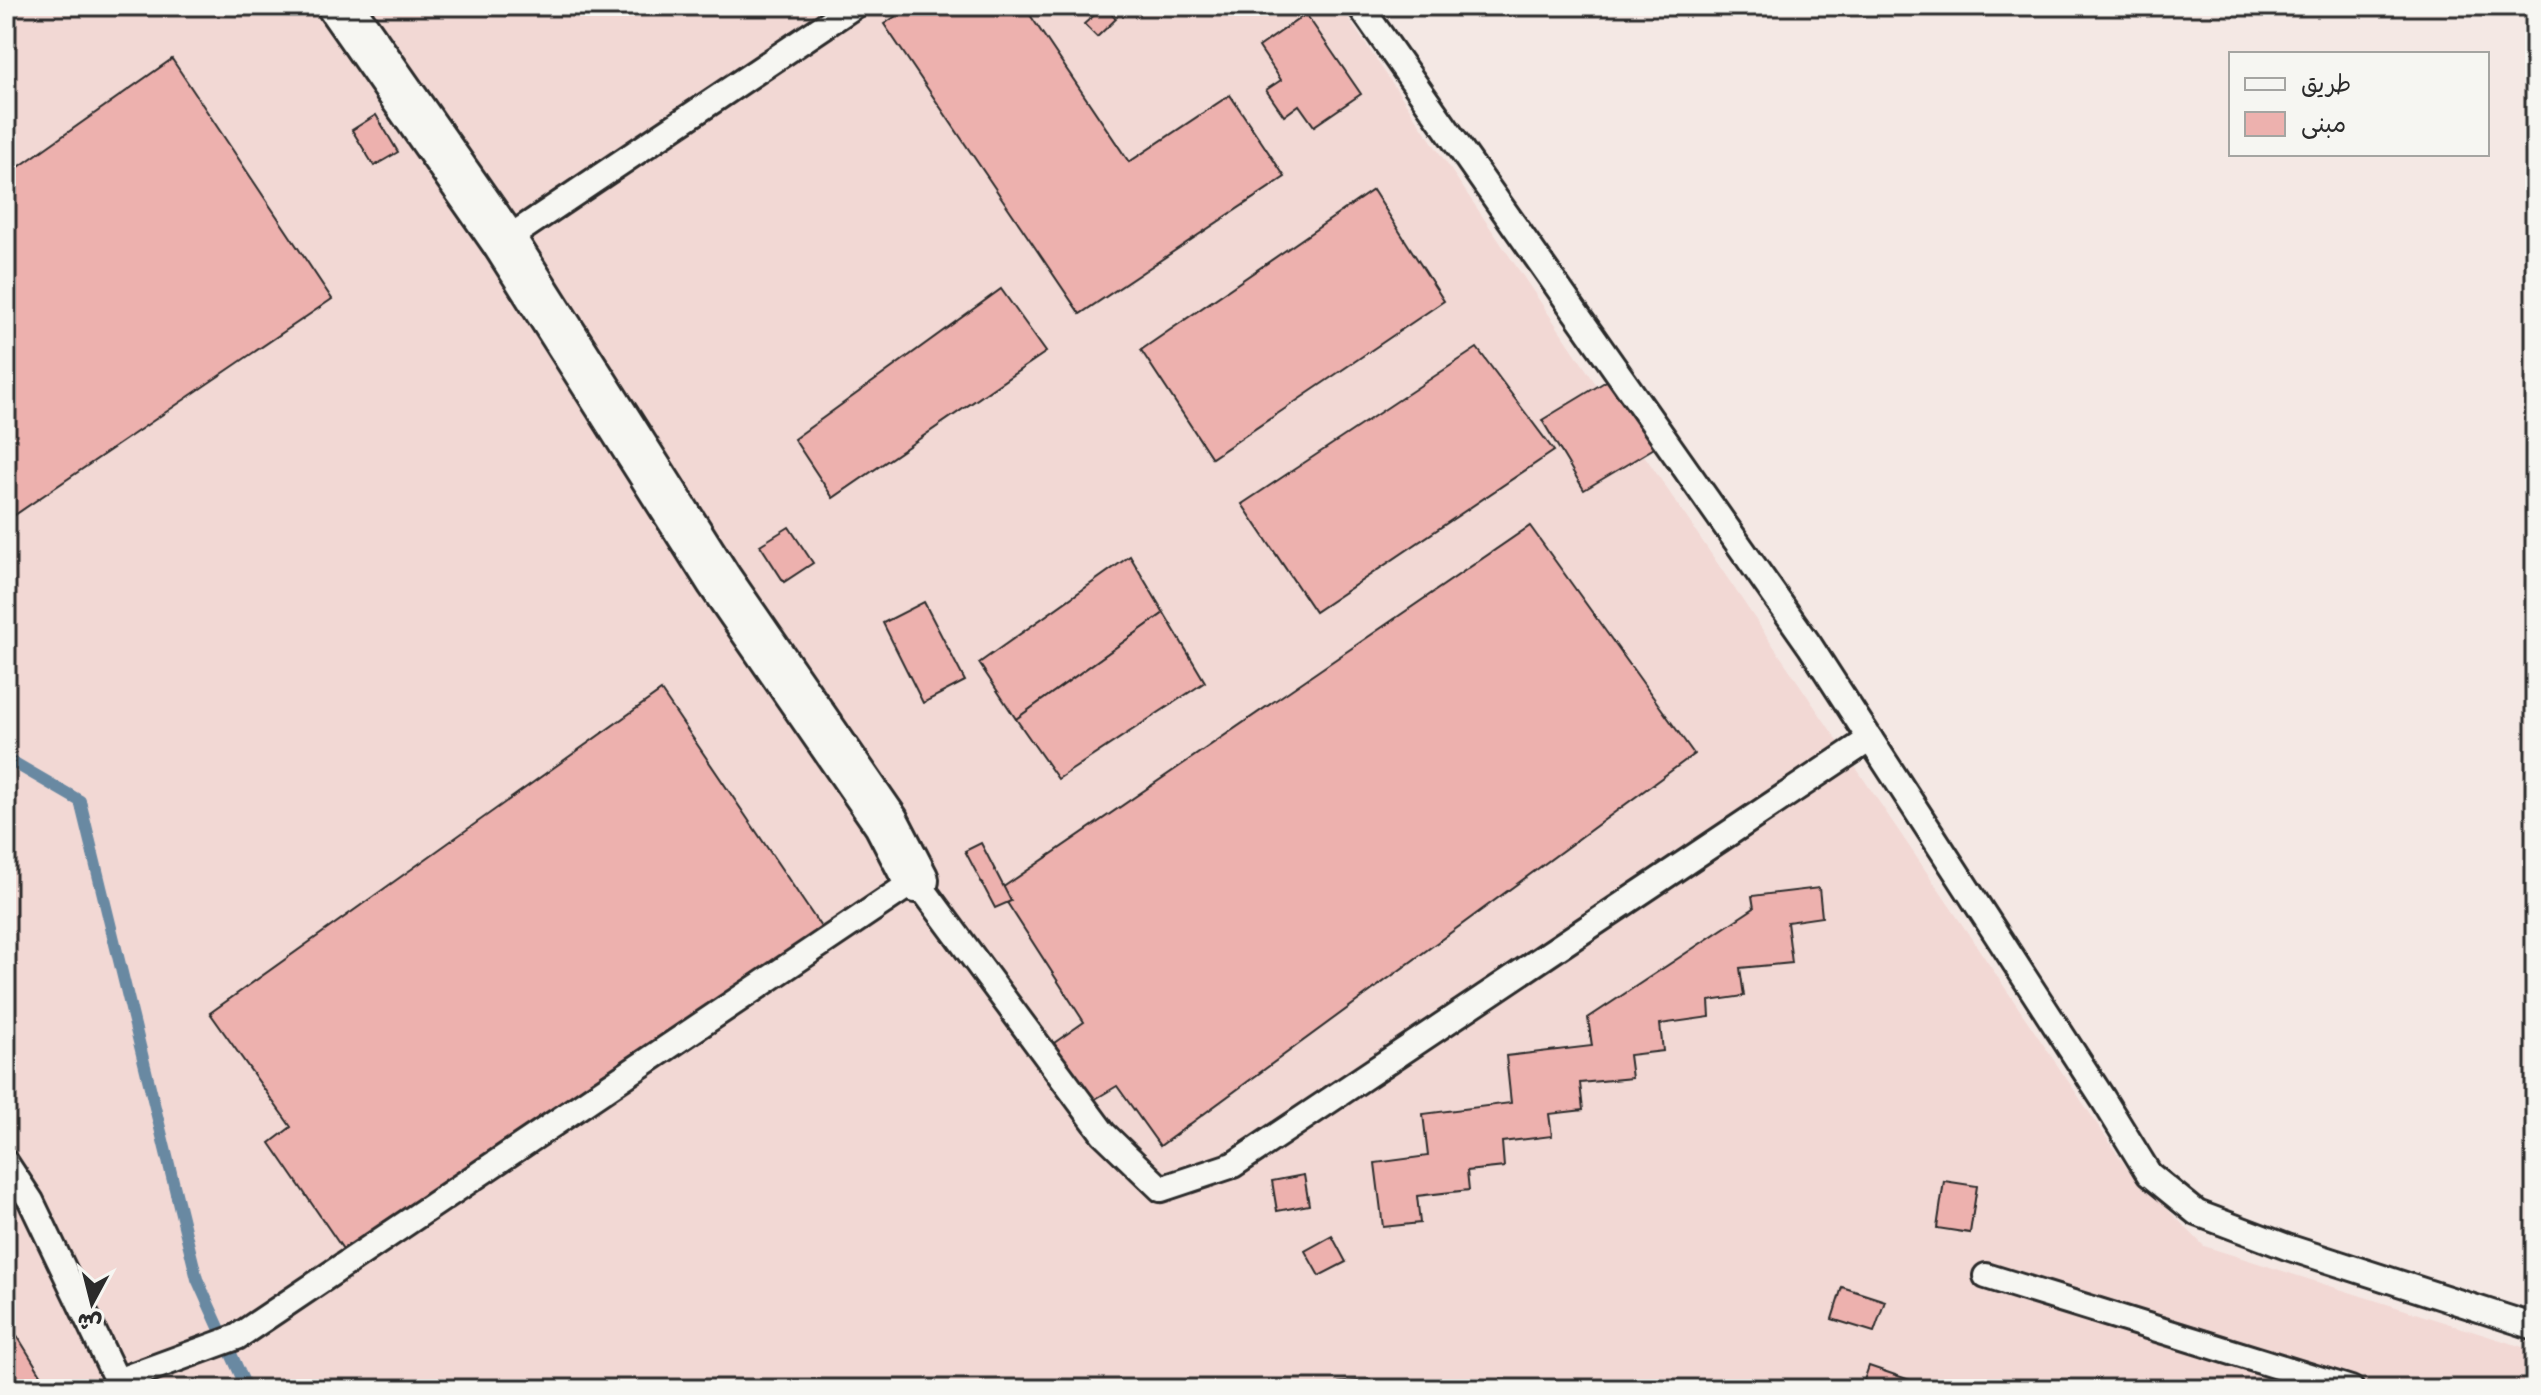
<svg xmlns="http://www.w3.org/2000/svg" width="2541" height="1395" font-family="Itim,'Playpen Sans Arabic',sans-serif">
  <rect width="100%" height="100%" fill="#f4e8e4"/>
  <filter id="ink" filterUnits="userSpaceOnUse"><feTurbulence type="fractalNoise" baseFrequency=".0125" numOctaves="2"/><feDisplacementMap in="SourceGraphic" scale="16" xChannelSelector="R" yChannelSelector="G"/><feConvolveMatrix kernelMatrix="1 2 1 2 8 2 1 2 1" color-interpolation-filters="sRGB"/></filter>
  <g filter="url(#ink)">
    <path fill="#f2d8d4" d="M6 6H1340L2127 1168 2204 1246 2535 1351V1389H6Z"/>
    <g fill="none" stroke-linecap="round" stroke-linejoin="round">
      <path stroke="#6989a2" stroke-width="12" d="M6 758 80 801 197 1279 247 1389"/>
    </g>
    <g fill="#edb1ae" stroke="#2b2b2b" stroke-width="2">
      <path d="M911 6H1024L1129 162 1230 95 1285 177 1080 314 884 24Z"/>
      <path d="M1105 6 1116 19 1097 37 1084 24Z"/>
      <path d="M1306 14 1361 94 1314 126 1299 105 1284 116 1266 90 1281 80 1259 47Z"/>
      <path d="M172 59 332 299 6 521V176Z"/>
      <path d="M376 115 398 152 374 166 352 130Z"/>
      <path d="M1373 190 1444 301 1212 458 1141 350Z"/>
      <path d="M1001 289 1046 352 833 498 794 439Z"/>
      <path d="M1477 348 1554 451 1315 612 1242 504Z"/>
      <path d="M1613 377 1656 447 1584 490 1542 420Z"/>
      <path d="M1530 526 1694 754 1160 1146 1117 1086 1092 1101 1054 1043 1084 1022 999 890Z"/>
      <path d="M789 527 813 563 784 582 760 545Z"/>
      <path d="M1130 556 1164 613 1016 719 979 663Z"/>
      <path d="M924 602 965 681 923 703 883 623Z"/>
      <path d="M1164 613 1205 682 1058 779 1016 719Z"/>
      <path d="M661 691 827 936 356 1268 270 1143 291 1127 210 1013Z"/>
      <path d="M981 843 1011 901 995 908 965 851Z"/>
      <path d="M1819 888 1822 917 1787 922 1792 963 1740 968 1744 996 1709 1001 1710 1017 1660 1024 1663 1051 1629 1055 1632 1078 1580 1083 1583 1110 1549 1114 1552 1136 1502 1142 1504 1167 1467 1171 1469 1190 1417 1196 1420 1223 1383 1227 1375 1163 1428 1156 1423 1114 1511 1103 1506 1056 1592 1046 1588 1018 1754 908 1752 896Z"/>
      <path d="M1304 1175 1309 1205 1277 1211 1272 1181Z"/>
      <path d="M1944 1181 1977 1186 1970 1233 1937 1228Z"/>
      <path d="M1332 1236 1346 1262 1319 1276 1305 1251Z"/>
      <path d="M1842 1287 1885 1301 1874 1332 1832 1319Z"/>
      <path d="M18 1337 43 1378 25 1389H7L6 1345Z"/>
      <path d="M1869 1366 1936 1389H1861Z"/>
      <path d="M1370 1380V1389H1340L1339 1383Z"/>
    </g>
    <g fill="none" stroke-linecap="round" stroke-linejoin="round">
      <defs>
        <g id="lane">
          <path d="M1360 6 1810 646 2103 1099 2149 1174 2197 1213 2287 1247 2535 1327"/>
          <path d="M504 241 854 6"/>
          <path d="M6 1163 31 1201 121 1389"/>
          <path d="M1986 1276 2351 1389"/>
          <path d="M117 1381 237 1337 916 880 1103 1133 1161 1189 1233 1165 1870 739"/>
        </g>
        <path id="street" d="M340 6 504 241 719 580 886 822 916 880"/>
      </defs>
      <use href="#lane" stroke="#2b2b2b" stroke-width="30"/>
      <use href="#street" stroke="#2b2b2b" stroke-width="50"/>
      <use href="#lane" stroke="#f6f6f2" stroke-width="24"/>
      <use href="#street" stroke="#f6f6f2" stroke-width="44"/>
    </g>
  </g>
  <rect width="2541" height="1395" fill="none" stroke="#f6f6f2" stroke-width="32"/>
  <rect x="16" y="16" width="2509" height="1363" fill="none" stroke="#2b2b2b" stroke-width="3" filter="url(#ink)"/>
  <rect x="2229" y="52" width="260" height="104" fill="#f6f6f2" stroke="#a5a5a2" stroke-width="2"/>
  <rect x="2245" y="78" width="40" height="12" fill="#f6f6f2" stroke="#a5a5a2" stroke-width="2"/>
  <text x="2301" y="92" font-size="24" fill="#2b2b2b">طريق</text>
  <rect x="2245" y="112" width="40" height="24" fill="#edb1ae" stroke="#a5a5a2" stroke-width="2"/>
  <text x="2301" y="132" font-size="24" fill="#2b2b2b">مبنى</text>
  <g transform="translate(92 1303) rotate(187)" stroke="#f6f6f2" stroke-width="6" paint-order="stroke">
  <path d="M0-6L14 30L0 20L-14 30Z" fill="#2b2b2b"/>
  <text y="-12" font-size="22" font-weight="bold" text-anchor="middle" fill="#2b2b2b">ش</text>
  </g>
</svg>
